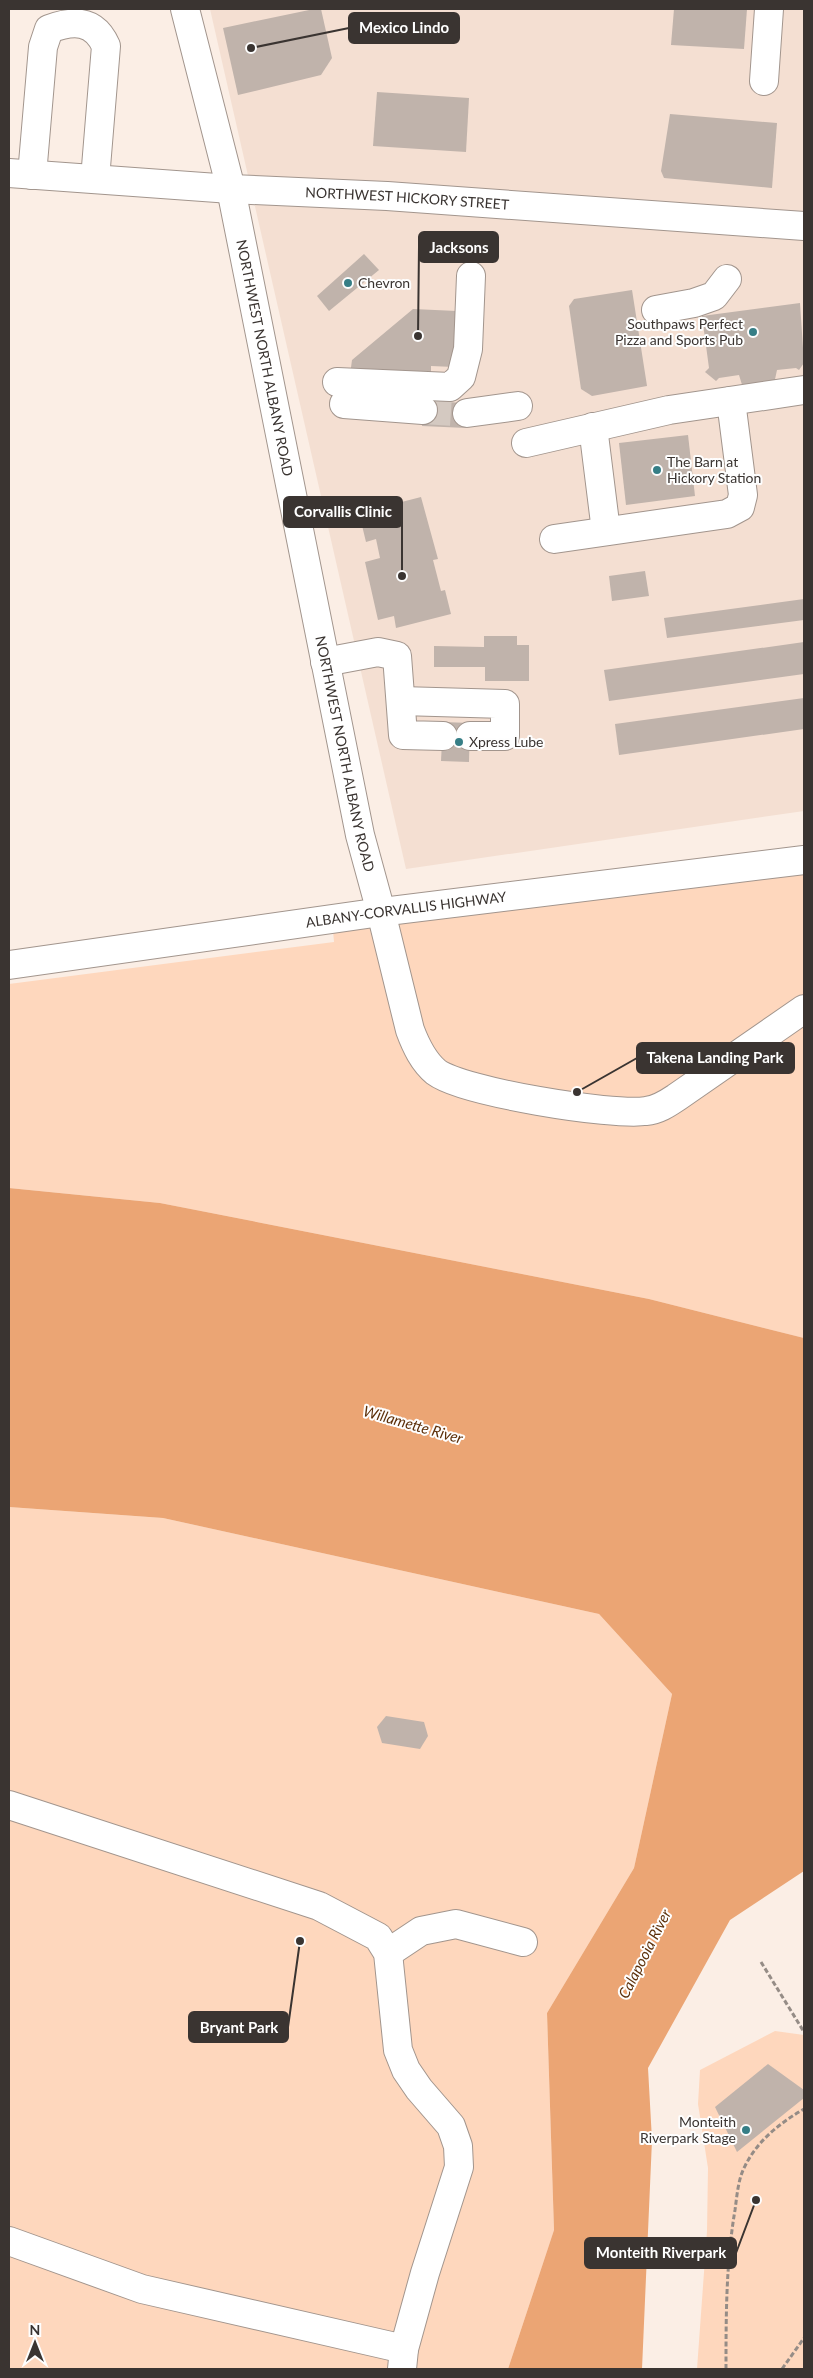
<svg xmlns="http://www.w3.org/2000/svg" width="813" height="2378" font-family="Lato,sans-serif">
  <rect width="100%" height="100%" fill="#fbeee5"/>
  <path fill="#f4dfd2" d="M210 9H804V811L406 869Z"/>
  <g fill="#fed7bd">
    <path d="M804 859V1338L649 1299 160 1203 9 1188V984L334 942 332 919Z"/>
    <path d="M9 1507 163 1518 599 1614 672 1694 634 1868 547 2013 554 2230 508 2369H9Z"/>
    <path d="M775 2031 804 2035V2369H697L707 2231 708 2168 698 2104 700 2070Z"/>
  </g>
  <path fill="#eba574" d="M9 1188 160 1203 649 1299 804 1338V1871L730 1920 648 2068 652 2140 642 2369H508L554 2230 547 2013 634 1868 672 1694 599 1614 163 1518 9 1507Z"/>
  <g fill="#c0b3ab">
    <path d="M314 9H321L332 58 321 75 238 95 223 28Z"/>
    <path d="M674 9H747L744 49 671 45Z"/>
    <path d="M377 92 469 98 466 152 373 146Z"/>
    <path d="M670 114 777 123 772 188 664 178 661 171Z"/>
    <path d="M364 254 379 270 329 311 317 296Z"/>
    <path d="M632 290 647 386 592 396 581 389 569 306 574 299Z"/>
    <path d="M800 303 804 363 799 370 796 368 777 370 774 384 743 388 739 375 719 378 716 381 705 372 709 368 702 316Z"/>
    <path d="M413 309 457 311 454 367 431 366V380L350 375 352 360Z"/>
    <path d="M424 401 467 403 466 428 422 426Z"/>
    <path d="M688 435 695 496 626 505 619 443Z"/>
    <path d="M421 497 438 559 433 560 441 591 445 590 451 614 396 628 394 616 378 620 365 562 380 558 376 539 366 542 359 513Z"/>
    <path d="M645 571 649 596 612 601 609 576Z"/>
    <path d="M804 599V620L667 638 664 618Z"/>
    <path d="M484 636H517V645H529V681H485V667H434V646L484 647Z"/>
    <path d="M804 642V674L609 701 604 670Z"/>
    <path d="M804 698V729L619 755 615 724Z"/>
    <path d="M443 722 470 723 469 762 441 761Z"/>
    <path d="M386 1716 424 1722 428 1736 420 1749 382 1743 377 1727Z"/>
    <path d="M768 2064 804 2090V2098L737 2152 715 2107Z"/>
  </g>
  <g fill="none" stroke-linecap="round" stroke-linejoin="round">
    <path stroke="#d4c9c1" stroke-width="28" stroke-dasharray="28 14" stroke-linecap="butt" d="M423 410 467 413"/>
    <defs>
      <g id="minor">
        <path d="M764 81 769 9"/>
        <path id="s1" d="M9 173 231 189 387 196 804 226"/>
        <path d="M32 175 43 47 49 29C73 20 94 19 106 46L95 179"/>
        <path d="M656 310 694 303 714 296 727 279"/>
        <path d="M337 382 450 387 461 377 468 349 471 276"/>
        <path d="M344 404 423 410"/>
        <path d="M467 413 518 406"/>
        <path d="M593 427 606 531"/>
        <path d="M526 443 669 410 804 390"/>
        <path d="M554 539 727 514 740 507 743 495 731 401"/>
        <path d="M325 662 378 652 397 656 403 735 443 736"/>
        <path d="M401 701 505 704V736H470"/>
        <path d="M381 912 410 1030C416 1046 423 1061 436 1072 463 1092 611 1116 646 1111 658 1110 668 1103 677 1097L804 1009"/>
        <path d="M9 1805 319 1906 378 1937 388 1953 398 2050 406 2070 419 2089 451 2126 458 2146 459 2167 425 2273 404 2349 402 2369"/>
        <path d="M388 1953 421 1931 456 1924 523 1942"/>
        <path d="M9 2241 142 2289 404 2349"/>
      </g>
      <g id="major">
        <path id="s2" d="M185 9 231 189 360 835 381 912"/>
      </g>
      <g id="highway">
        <path id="s3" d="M9 965 381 912 804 860"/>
      </g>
    </defs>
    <use href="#minor" stroke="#a2958d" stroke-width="30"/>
    <use href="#major" stroke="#a2958d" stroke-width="30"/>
    <use href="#highway" stroke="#a2958d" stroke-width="30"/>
    <g stroke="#958c86" stroke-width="3" stroke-dasharray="5 2.5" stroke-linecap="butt">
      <path d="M761 1962 804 2032"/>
      <path d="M726 2369C726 2316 726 2263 735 2210 737 2196 738 2179 745 2166 758 2140 780 2123 804 2109"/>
      <path d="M782 2369 804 2338"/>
    </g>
    <use href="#minor" stroke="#fff" stroke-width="28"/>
    <use href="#major" stroke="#fff" stroke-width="28"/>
    <use href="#highway" stroke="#fff" stroke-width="28"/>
  </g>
  <g fill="#367e86" stroke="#fefefe" stroke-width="2">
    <circle cx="348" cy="283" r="5"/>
    <circle cx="753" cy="332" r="5"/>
    <circle cx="657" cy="470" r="5"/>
    <circle cx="459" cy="742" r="5"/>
    <circle cx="746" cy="2130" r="5"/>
  </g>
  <g text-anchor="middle" stroke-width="4" stroke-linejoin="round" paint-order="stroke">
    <g font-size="14" fill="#3a3431" stroke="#fefefe">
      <text dy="5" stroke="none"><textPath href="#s1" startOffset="399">NORTHWEST HICKORY STREET</textPath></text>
      <text dy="5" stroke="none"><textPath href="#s2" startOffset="358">NORTHWEST NORTH ALBANY ROAD</textPath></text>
      <text dy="5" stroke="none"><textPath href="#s2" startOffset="762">NORTHWEST NORTH ALBANY ROAD</textPath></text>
      <text dy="5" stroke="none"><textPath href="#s3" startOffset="401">ALBANY-CORVALLIS HIGHWAY</textPath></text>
    </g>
    <g font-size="14" fill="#3a3431" stroke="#fefefe" text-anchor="start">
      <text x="358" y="288">Chevron</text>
      <text x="743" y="329" text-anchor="end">Southpaws Perfect<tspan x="743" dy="16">Pizza and Sports Pub</tspan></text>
      <text x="667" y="467">The Barn at<tspan x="667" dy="16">Hickory Station</tspan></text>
      <text x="469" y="747">Xpress Lube</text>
      <text x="736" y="2127" text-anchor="end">Monteith<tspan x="736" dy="16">Riverpark Stage</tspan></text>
    </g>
    <g font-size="15" font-style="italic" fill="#5d300a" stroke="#fefefe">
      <text transform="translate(413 1425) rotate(16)" y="5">Willamette River</text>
      <text transform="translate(645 1954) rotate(-63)" y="5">Calapooia River</text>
    </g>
  </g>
  <path fill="none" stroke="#3a3431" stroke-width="2" d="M251 48L349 28M418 336L419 247M402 576L402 512M577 1092L637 1058M300 1941L288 2027M756 2200L736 2253"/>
  <g fill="#3a3431" stroke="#fefefe" stroke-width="2">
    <circle cx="251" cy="48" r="5"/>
    <circle cx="418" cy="336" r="5"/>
    <circle cx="402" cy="576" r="5"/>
    <circle cx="577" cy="1092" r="5"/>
    <circle cx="300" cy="1941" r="5"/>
    <circle cx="756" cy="2200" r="5"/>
  </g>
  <g fill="#3a3431" stroke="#3a3431" stroke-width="2">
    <rect x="349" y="13" width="110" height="30" rx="5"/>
    <rect x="419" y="232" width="79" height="30" rx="5"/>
    <rect x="284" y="497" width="118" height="30" rx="5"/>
    <rect x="637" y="1043" width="157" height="30" rx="5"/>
    <rect x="189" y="2012" width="99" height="30" rx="5"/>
    <rect x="585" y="2238" width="151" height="30" rx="5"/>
  </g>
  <g font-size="15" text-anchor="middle" font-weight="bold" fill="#fff">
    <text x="404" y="33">Mexico Lindo</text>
    <text x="459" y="253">Jacksons</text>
    <text x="343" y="517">Corvallis Clinic</text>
    <text x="715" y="1063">Takena Landing Park</text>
    <text x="239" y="2033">Bryant Park</text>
    <text x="661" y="2258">Monteith Riverpark</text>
  </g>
  <rect width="813" height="2378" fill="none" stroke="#3a3431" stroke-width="20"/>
  <g transform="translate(35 2343)" stroke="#fefefe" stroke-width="4" paint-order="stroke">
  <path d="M0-4L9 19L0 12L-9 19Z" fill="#3a3431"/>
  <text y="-8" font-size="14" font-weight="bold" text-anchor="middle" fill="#3a3431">N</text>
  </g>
</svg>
